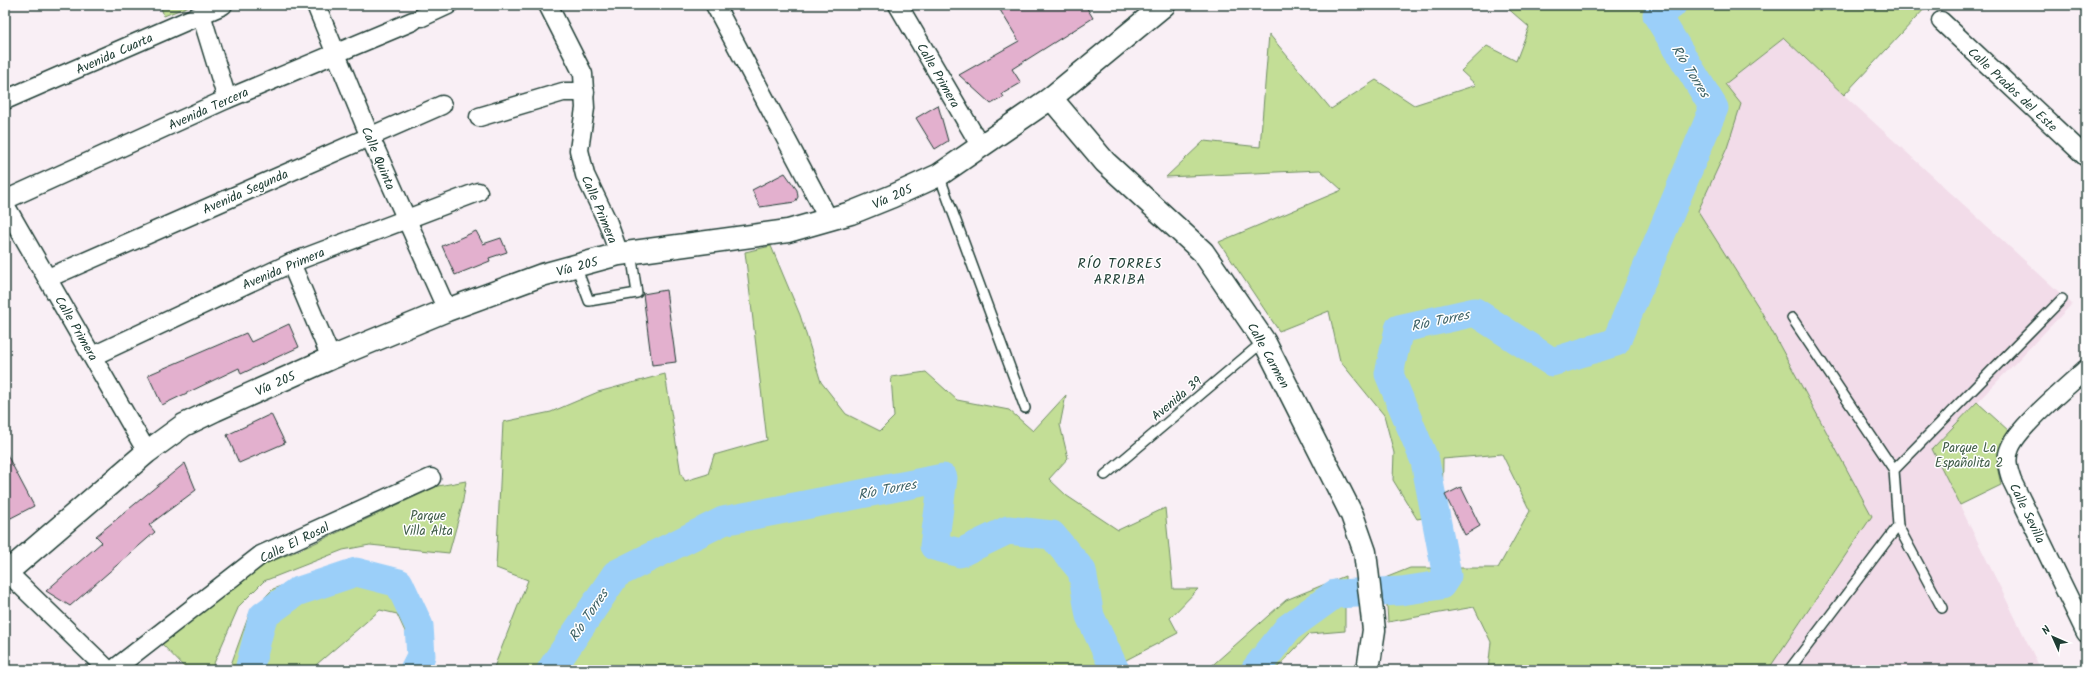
<svg xmlns="http://www.w3.org/2000/svg" width="2091" height="675" font-family="Kalam,sans-serif">
  <rect width="100%" height="100%" fill="#f9eff5"/>
  <filter id="ink" filterUnits="userSpaceOnUse"><feTurbulence type="fractalNoise" baseFrequency=".025" numOctaves="2"/><feDisplacementMap in="SourceGraphic" scale="8" xChannelSelector="R" yChannelSelector="G"/><feConvolveMatrix kernelMatrix="1 2 1 2 8 2 1 2 1" color-interpolation-filters="sRGB"/></filter>
  <g filter="url(#ink)">
    <path fill="#f2dce9" d="M1784 38 1844 95 2072 304 1932 449 2041 670H1768L1872 516 1761 311 1698 211 1727 148 1725 84Z"/>
    <g fill="#c3de96" stroke="#718e65">
      <path d="M160 5H192L164 16Z"/>
      <path d="M1504 5H1928L1844 95 1784 38 1725 84 1741 104 1727 148 1698 211 1761 311 1872 516 1768 670H1488L1491 642 1474 607 1388 622 1385 578 1410 568H1498L1530 511 1502 454 1443 459 1442 515 1417 519 1393 480 1394 453 1384 415 1340 361 1329 311 1279 331 1219 242 1342 190 1320 170 1166 177 1204 141 1260 147 1269 34 1331 109 1376 80 1414 105 1476 85 1461 71 1487 46 1516 61 1529 27Z"/>
      <path d="M771 246 800 315 821 382 846 414 880 431 894 417 891 377 926 372 957 400 1009 410 1033 431 1066 395 1060 425 1068 458 1049 479 1067 496 1118 530 1165 508 1173 589H1198L1170 618 1178 633 1126 660 1117 670H493L528 580 496 568 503 422 551 412 598 392 665 374 681 474 685 481 708 474 714 455 767 440 745 252Z"/>
      <path d="M1977 402 2009 431 1997 466 2001 485 1960 505 1932 449Z"/>
      <path d="M466 481 462 506 449 553 370 545 343 550 264 581 239 606 211 670H187L160 642 259 566 300 550 438 486Z"/>
      <path d="M349 560 400 577 427 624 428 661 423 670H399L413 649 397 614 380 610 317 664 314 670H229L250 612 273 589Z"/>
      <path d="M1345 576V631L1309 634 1275 670H1207L1286 600Z"/>
    </g>
    <g fill="none" stroke-linecap="round" stroke-linejoin="round">
      <g stroke="#9bcff9" stroke-width="29">
        <path d="M249 670 263 616 296 592 356 572 399 583 419 626 421 656 414 670"/>
        <path d="M551 670 616 574 723 521 943 478 934 546 960 553 1008 530 1052 535 1082 571 1090 616 1115 670"/>
        <path d="M1255 670 1288 628 1335 594 1401 591 1441 585 1447 576 1425 461 1389 374 1399 329 1475 312 1552 362 1616 342 1714 108 1657 15 1672 5"/>
      </g>
    </g>
    <g fill="#e3b0ce" stroke="#1f3d34">
      <path d="M997 5H1085L1093 18 1012 69 1021 83 1002 94 1004 97 991 104 959 75 1019 41Z"/>
      <path d="M938 105 948 141 935 149 916 118Z"/>
      <path d="M785 173 797 190 798 197 795 202 760 207 752 190Z"/>
      <path d="M476 231 483 244 501 238 507 252 489 258 490 261 455 275 442 246Z"/>
      <path d="M666 290 676 362 652 365 643 294Z"/>
      <path d="M289 324 299 347 241 374 239 368 162 405 148 375 246 333 251 342Z"/>
      <path d="M271 414 285 443 239 463 227 435Z"/>
      <path d="M5 451 34 506 5 521Z"/>
      <path d="M185 463 196 490 149 525 155 532 70 606 46 591 102 542 96 536Z"/>
      <path d="M1461 487 1480 526 1465 535 1445 495Z"/>
    </g>
    <g fill="none" stroke-linecap="round" stroke-linejoin="round">
      <defs>
        <g id="service">
          <path d="M939 175 1025 408"/>
          <path d="M576 266 589 301 637 293 631 252"/>
          <path d="M1792 318 1894 470"/>
          <path d="M1105 475 1264 341"/>
          <path d="M1942 608 1898 526 1894 470 2062 299"/>
          <path d="M1789 670 1898 526"/>
        </g>
        <g id="minor">
          <path d="M316 5 370 137 447 310"/>
          <path d="M548 5 583 74 585 108 579 150 585 175 608 223 619 254"/>
          <path d="M715 5 829 220"/>
          <path d="M898 5 980 145"/>
          <path d="M201 14 227 99"/>
          <path d="M422 17 448 5"/>
          <path d="M1941 21 2086 157"/>
          <path d="M5 100 223 5"/>
          <path d="M479 117 563 92H585"/>
          <path d="M5 200 227 99 413 21"/>
          <path d="M5 205 147 452"/>
          <path d="M291 263 331 358"/>
          <path d="M48 278 442 105"/>
          <path d="M93 356 291 263 478 192"/>
          <path d="M2086 369C2068 386 2018 427 2010 448 2005 459 2008 470 2012 481L2086 633"/>
          <path d="M7 572 108 670"/>
          <path d="M113 670 261 555 431 478"/>
        </g>
        <path id="tertiary" d="M1051 98 1105 162 1203 252 1264 341 1352 515 1365 552 1374 630 1368 670"/>
        <path id="secondary" d="M5 574 147 452 184 425 215 410 331 358 447 310 542 275 619 254 788 231 851 213 893 196 939 175 1051 98 1164 5"/>
      </defs>
      <use href="#service" stroke="#1f3d34" stroke-width="12"/>
      <use href="#minor" stroke="#1f3d34" stroke-width="21"/>
      <use href="#tertiary" stroke="#1f3d34" stroke-width="25"/>
      <use href="#secondary" stroke="#1f3d34" stroke-width="25"/>
      <use href="#service" stroke="#fff" stroke-width="9"/>
      <use href="#minor" stroke="#fff" stroke-width="18"/>
      <use href="#tertiary" stroke="#fff" stroke-width="22"/>
      <use href="#secondary" stroke="#fff" stroke-width="22"/>
    </g>
  </g>
  <g text-anchor="middle" stroke-width="3" stroke-linejoin="round" paint-order="stroke">
    <g font-size="13" fill="#1f3d34" stroke="#fff">
      <text transform="translate(114 53) rotate(-24)" y="5">Avenida Cuarta</text>
      <text transform="translate(939 75) rotate(60)" y="5">Calle Primera</text>
      <text transform="translate(2013 89) rotate(43)" y="5">Calle Prados del Este</text>
      <text transform="translate(208 108) rotate(-24)" y="5">Avenida Tercera</text>
      <text transform="translate(379 158) rotate(67)" y="5">Calle Quinta</text>
      <text transform="translate(245 191) rotate(-24)" y="5">Avenida Segunda</text>
      <text transform="translate(892 196) rotate(-24)" y="5">Vía 205</text>
      <text transform="translate(600 209) rotate(67)" y="5">Calle Primera</text>
      <text transform="translate(577 266) rotate(-15)" y="5">Vía 205</text>
      <text transform="translate(283 268) rotate(-23)" y="5">Avenida Primera</text>
      <text transform="translate(77 328) rotate(60)" y="5">Calle Primera</text>
      <text transform="translate(1269 355) rotate(61)" y="5">Calle Carmen</text>
      <text transform="translate(275 383) rotate(-24)" y="5">Vía 205</text>
      <text transform="translate(1176 398) rotate(-40)" y="5">Avenida 39</text>
      <text transform="translate(2028 513) rotate(64)" y="5">Calle Sevilla</text>
      <text transform="translate(294 542) rotate(-26)" y="5">Calle El Rosal</text>
    </g>
    <g font-size="13" fill="#405d48" stroke="#fff">
      <text x="1969" y="452">Parque La<tspan x="1969" dy="15">Españolita 2</tspan></text>
      <text x="428" y="520">Parque<tspan x="428" dy="15">Villa Alta</tspan></text>
    </g>
    <g font-size="14" font-style="italic" fill="#3e6265" stroke="#fff">
      <text transform="translate(1691 71) rotate(58)" y="5">Río Torres</text>
      <text transform="translate(1440 320) rotate(-12)" y="5">Río Torres</text>
      <text transform="translate(887 489) rotate(-11)" y="5">Río Torres</text>
      <text transform="translate(588 615) rotate(-56)" y="5">Río Torres</text>
    </g>
    <g font-size="14" letter-spacing="1" fill="#1f3d34" stroke="#fff">
      <text x="1120" y="268">RÍO TORRES<tspan x="1120" dy="16">ARRIBA</tspan></text>
    </g>
  </g>
  <rect width="2091" height="675" fill="none" stroke="#fff" stroke-width="20"/>
  <rect x="10" y="10" width="2071" height="655" fill="none" stroke="#1f3d34" stroke-width="1.5" filter="url(#ink)"/>
  <g transform="translate(2053 637) rotate(315)" stroke="#ffffff" stroke-width="3" paint-order="stroke">
  <path d="M0-3L7 15L0 10L-7 15Z" fill="#1f3d34"/>
  <text y="-6" font-size="11" font-weight="bold" text-anchor="middle" fill="#1f3d34">N</text>
  </g>
</svg>
